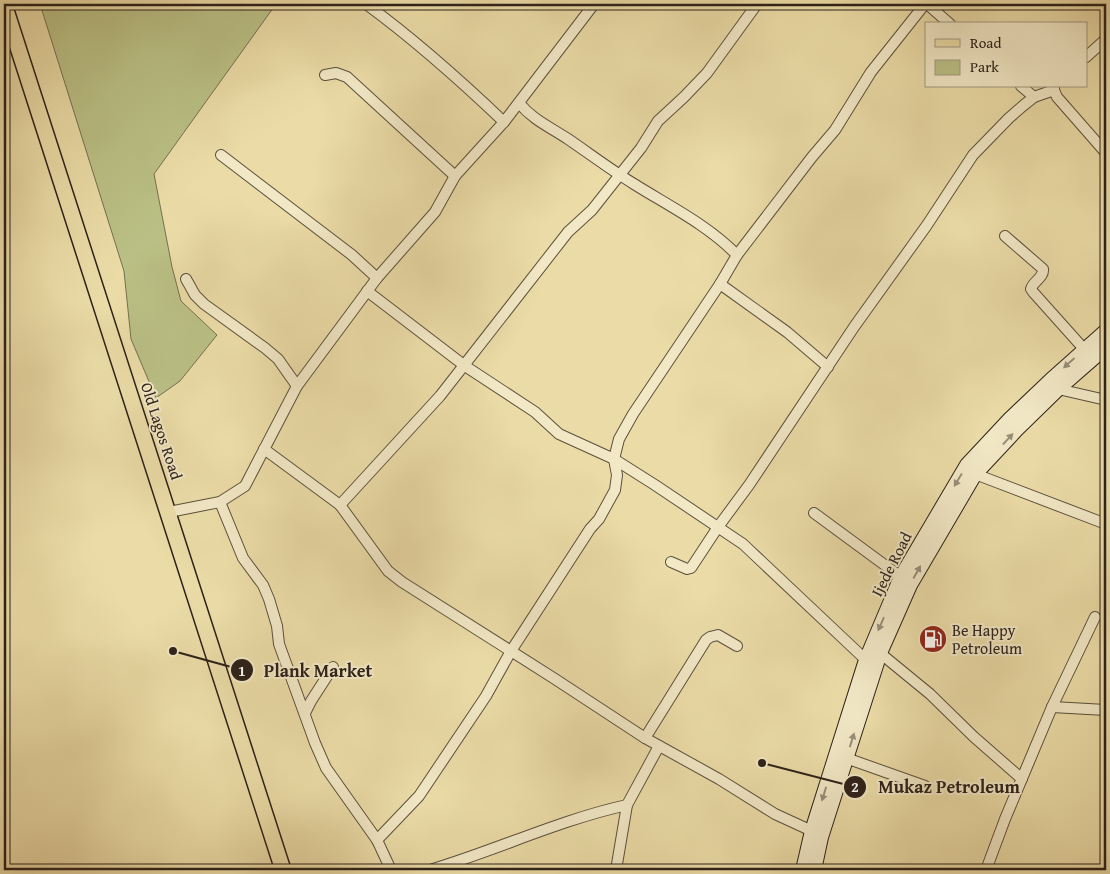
<svg xmlns="http://www.w3.org/2000/svg" width="1110" height="874" font-family="'Gentium Book Plus',serif">
  <rect width="100%" height="100%" fill="#ebdca7"/>
  <filter id="stains"><feTurbulence type="fractalNoise" baseFrequency=".004" numOctaves="4"/><feColorMatrix values="0 0 0 0 .2 0 0 0 0 .09 0 0 0 0 .02 0 0 0 .5 -.17"/></filter>
  <radialGradient id="worn" r=".72"><stop offset=".6" stop-color="#630" stop-opacity="0"/><stop offset="1" stop-color="#630" stop-opacity=".3"/></radialGradient>
  <path fill="#bac085" stroke="#747050" d="M40 4H276L154 174 172 267 181 301 217 335 180 381 156 398 131 339 124 271Z"/>
  <g fill="none" stroke-linecap="round" stroke-linejoin="round">
    <defs>
      <g id="street">
        <path d="M366 4C415 40 460 80 504 122"/>
        <path d="M927 4 950 24"/>
        <path d="M1086 57 1106 39"/>
        <path d="M325 75 336 73 347 77 455 176"/>
        <path d="M1021 86 1034 97"/>
        <path d="M1054 86V90L1057 97 1106 153"/>
        <path d="M519 103C533 120 550 127 568 139 590 154 611 170 634 184 669 206 708 225 737 255"/>
        <path d="M221 155 352 255 377 278"/>
        <path d="M1005 236 1043 269C1044 278 1033 281 1031 289L1033 292 1084 349"/>
        <path d="M186 279 195 295 204 304 265 348 278 359 297 386"/>
        <path d="M720 284 787 332 828 367"/>
        <path d="M367 291 465 366 535 412 559 434 614 459 655 485 743 544 866 660"/>
        <path d="M1058 389 1106 400"/>
        <path d="M264 449 340 505 388 571 402 582 555 679 645 738 719 779 775 814 812 831"/>
        <path d="M975 474 1106 524"/>
        <path d="M220 502 243 558 263 585 269 599 277 626 279 644 315 743 326 768 377 840 391 870"/>
        <path d="M340 505 440 396 568 232 592 210 641 148 658 121 684 97 707 73 757 4"/>
        <path d="M169 512 220 502 245 486 297 386 377 278 435 212 455 176 504 122 594 4"/>
        <path d="M814 513 901 577"/>
        <path d="M671 562 687 569 691 568 693 565 718 527 749 485 854 327 927 225 973 155 1009 118 1024 105 1034 97 1054 90"/>
        <path d="M880 653 930 694 974 737 1022 779"/>
        <path d="M1052 707 1106 710"/>
        <path d="M305 713 311 701 333 667"/>
        <path d="M645 738 706 640 710 637 718 635 737 646"/>
        <path d="M846 758 925 786"/>
        <path d="M377 840 419 796 486 696 511 651 590 529 599 519 615 490 617 475 614 459 619 439 633 414 720 284 737 255 812 157 835 130 871 72 925 4"/>
        <path d="M430 870C497 850 559 820 627 805"/>
        <path d="M616 870 627 805 659 746"/>
        <path d="M986 870 1005 819 1052 707 1095 617"/>
      </g>
      <g id="secondary">
        <path d="M803 870 812 831 866 660 901 577 967 465 1010 419 1051 380 1106 331"/>
        <path d="M814 870 821 837 880 653 910 585 975 474 1017 429 1058 389 1106 347"/>
      </g>
      <path id="primary" d="M4 4 283 870"/>
    </defs>
    <use href="#street" stroke="#5c503d" stroke-width="12"/>
    <use href="#secondary" stroke="#2d211a" stroke-width="16"/>
    <use href="#primary" stroke="#2d211a" stroke-width="18"/>
    <use href="#street" stroke="#f2e8c6" stroke-width="10"/>
    <use href="#secondary" stroke="#f2e8c6" stroke-width="14"/>
    <use href="#primary" stroke="#ebdca7" stroke-width="15"/>
  </g>
  <defs><path id="oneway-solid" d="M-6-.8H1V-3.2L6.5 0L1 3.2V.8H-6Z" transform="scale(1.25)"/></defs>
  <g fill="#998e79">
    <use href="#oneway-solid" transform="translate(1069 363) rotate(138)"/>
    <use href="#oneway-solid" transform="translate(1008 439) rotate(-47)"/>
    <use href="#oneway-solid" transform="translate(958 480) rotate(121)"/>
    <use href="#oneway-solid" transform="translate(917 572) rotate(-61)"/>
    <use href="#oneway-solid" transform="translate(881 624) rotate(114)"/>
    <use href="#oneway-solid" transform="translate(852 740) rotate(-73)"/>
    <use href="#oneway-solid" transform="translate(824 794) rotate(107)"/>
  </g>
  <defs>
    <symbol id="fuel-disc" viewBox="-11 -11 22 22"><circle r="9.5" fill="#8f2418" stroke="#f2e8c6"/><path d="M-5.5-6h7V0h2V4h1.3V-2.5L3-4.5l.8-.8L6-3V5H2.5V1h-1V6h-7ZM-4.2-4.7v3.2H.2V-4.7Z" fill="#fff"/></symbol>
  </defs>
  <g fill-rule="evenodd">
    <use href="#fuel-disc" x="917" y="623" width="32" height="32"/>
  </g>
  <g text-anchor="middle" stroke-width="4" stroke-linejoin="round" paint-order="stroke">
    <g font-size="16" fill="#2d211a" stroke="#f2e8c6">
      <text transform="translate(162 431) rotate(72)" y="6">Old Lagos Road</text>
      <text transform="translate(891 564) rotate(-63)" y="6">Ijede Road</text>
    </g>
    <g font-size="16" fill="#2d211a" stroke="#f2e8c6" text-anchor="start">
      <text x="952" y="636">Be Happy<tspan x="952" dy="18">Petroleum</tspan></text>
    </g>
  </g>
  <path fill="none" stroke="#2d211a" stroke-width="2" d="M173 651L242 670M762 763L855 787"/>
  <g fill="#2d211a" stroke="#f2e8c6" stroke-width="2">
    <circle cx="173" cy="651" r="5"/>
    <circle cx="762" cy="763" r="5"/>
    <circle cx="242" cy="670" r="12"/>
    <circle cx="855" cy="787" r="12"/>
  </g>
  <g font-size="15" text-anchor="middle" font-weight="bold" fill="#fff">
    <text x="242" y="676">1</text>
    <text x="855" y="792">2</text>
  </g>
  <g font-size="18" text-anchor="middle" font-weight="bold" fill="#2d211a" stroke="#f2e8c6" stroke-width="4" stroke-linejoin="round" paint-order="stroke">
    <text x="318" y="677">Plank Market</text>
    <text x="949" y="793">Mukaz Petroleum</text>
  </g>
  <rect width="1110" height="874" fill="none" stroke="#ebdca7" stroke-width="20"/>
  <rect x="5" y="5" width="1100" height="864" fill="none" stroke="#2d211a" stroke-width="2.5"/>
  <rect x="10" y="10" width="1090" height="854" fill="none" stroke="#2d211a"/>
  <rect x="925" y="22" width="162" height="65" fill="#f2e8c6" stroke="#a39881"/>
  <rect x="935" y="39" width="25" height="8" fill="#ebdca7" stroke="#a39881"/>
  <text x="970" y="48" font-size="15" fill="#2d211a">Road</text>
  <rect x="935" y="60" width="25" height="15" fill="#bac085" stroke="#a39881"/>
  <text x="970" y="72" font-size="15" fill="#2d211a">Park</text>
  <rect width="100%" height="100%" filter="url(#stains)"/>
  <rect width="100%" height="100%" fill="url(#worn)"/>
</svg>
